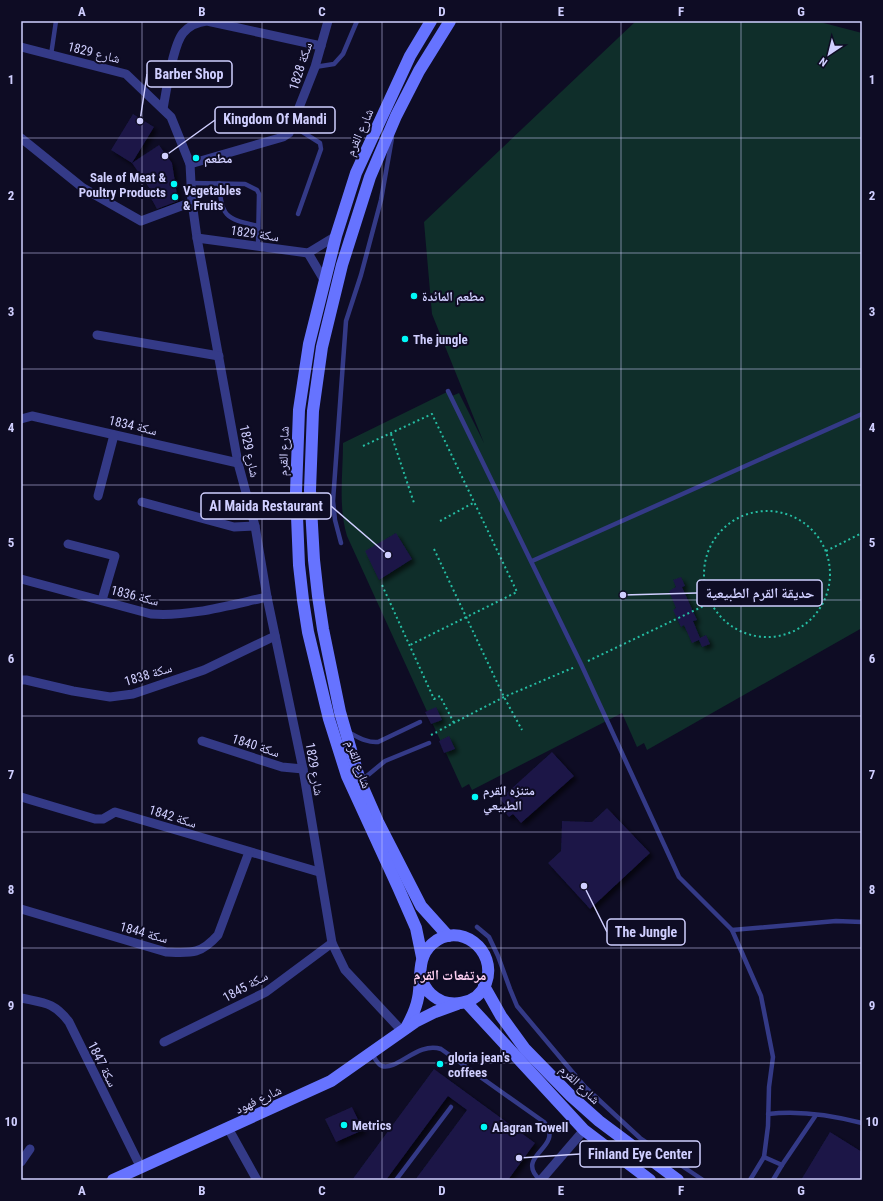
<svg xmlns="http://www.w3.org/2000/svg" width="883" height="1201" font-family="'Roboto Condensed','Noto Naskh Arabic',sans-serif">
  <defs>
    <filter id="shadow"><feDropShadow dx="3.5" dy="3.5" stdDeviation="2" flood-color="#0009"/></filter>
  </defs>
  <rect width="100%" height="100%" fill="#0e0c24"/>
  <path fill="#0f2e2a" d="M636 21H816L862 33V628L647 750 644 743 637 747 622 713 472 790 469 784 462 788 347 536C338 506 343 474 343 443L449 391 452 396 459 393 484 443 432 314 424 222Z"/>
  <g fill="#1b1746" filter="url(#shadow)">
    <path d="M133 114 154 127 132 163 111 150Z"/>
    <path d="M159 145 172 163 178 201 157 209 147 191 150 189 132 163Z"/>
    <path d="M396 533 412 559 379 580 365 551Z"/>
    <path d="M681 577 685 586 682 587 697 620 693 621 700 638 706 635 710 644 702 647 699 640 692 643 684 625 681 627 673 610 676 608 669 591 676 587 673 580Z"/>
    <path d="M436 707 442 720 431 724 425 712Z"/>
    <path d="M449 736 455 749 444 753 439 741Z"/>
    <path d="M552 752 574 776 521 823 513 814 509 817 502 809 506 806 500 799Z"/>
    <path d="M607 808 650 853 590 909 548 863 561 851 562 821 592 822Z"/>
    <path d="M434 1069 535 1143 508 1180H415L467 1110 448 1096 386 1180H352Z"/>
    <path d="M352 1107 363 1130 336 1142 325 1119Z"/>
    <path d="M830 1132 862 1152V1180H801Z"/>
  </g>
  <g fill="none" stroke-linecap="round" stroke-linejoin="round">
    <g stroke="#25bda3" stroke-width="2" stroke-dasharray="2 3" stroke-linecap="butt">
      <path d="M391 434 414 503"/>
      <path d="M363 446 432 414 517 592 410 645"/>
      <circle cx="767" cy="574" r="63"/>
      <path d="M440 521 475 502"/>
      <path d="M434 549 504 697 522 730"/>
      <path d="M826 551 862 533"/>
      <path d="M382 585 434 699 440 696 454 723"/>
      <path d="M588 661 710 603"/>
      <path d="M440 730 504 697 575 667"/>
      <path d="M431 735 437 732"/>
    </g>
    <g stroke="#343a87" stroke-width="4.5">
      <path d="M51 55 56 21"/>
      <path d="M315 67 334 64 343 54 357 21"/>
      <path d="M293 126 320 143 321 149 298 214"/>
      <path d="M191 183 245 184 257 190 259 194 258 246"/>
      <path d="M219 183C222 218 225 218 258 226"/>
      <path d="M448 391 581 664 679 877 732 930 761 996 773 1057 769 1087 768 1126 764 1157 750 1180"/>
      <path d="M341 543 335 520 333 501 346 321 361 275 381 200 392 138"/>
      <path d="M532 561 862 414"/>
      <path d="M348 732C358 737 367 743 378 742L420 722"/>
      <path d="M362 780 385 761 429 743"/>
      <path d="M477 927 489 937 498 956 510 989 517 1006 585 1087 640 1138 703 1180"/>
      <path d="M732 930 836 921 862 922"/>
      <path d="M372 1054C375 1058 377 1064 382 1066 397 1071 418 1041 441 1049L544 1122C566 1148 513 1155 540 1180"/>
      <path d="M768 1114C800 1110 831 1115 862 1123"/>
      <path d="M764 1157 782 1165 816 1115"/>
      <path d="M396 1180 451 1107"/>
      <path d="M773 1180 782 1165"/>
    </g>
    <g stroke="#343a87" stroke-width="9">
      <path d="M21 47 126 74 171 117 190 164 192 202 197 238 238 463 255 526 267 597 303 769 332 943 345 970 402 1031"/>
      <path d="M163 109C166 92 173 45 183 33 189 26 197 22 207 21L321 46"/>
      <path d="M21 138 83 188 141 221 192 202"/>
      <path d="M190 164 283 137 289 133 315 67 328 21"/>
      <path d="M197 238 308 253 336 236"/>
      <path d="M308 253 324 280"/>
      <path d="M97 335 219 356"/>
      <path d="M21 419 32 416 238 463"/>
      <path d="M98 496 114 435"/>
      <path d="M142 502 234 527 255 526"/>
      <path d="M68 544 115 556 102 600"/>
      <path d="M21 579 151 614C189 617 230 605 267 597"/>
      <path d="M21 680H26L73 691 110 697 133 694 204 670 275 636"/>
      <path d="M202 741 282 767 303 769"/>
      <path d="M21 797 95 819H103L115 812 319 872"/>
      <path d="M21 909 166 952C191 953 200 955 218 935L249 852"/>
      <path d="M21 998C44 1003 54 1002 69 1022L141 1168"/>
      <path d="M164 1042 266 992 332 943"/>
      <path d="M228 1128 257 1180"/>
      <path d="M21 1162 30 1149"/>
      <path d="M541 1180 584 1130"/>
    </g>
    <g stroke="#6673ff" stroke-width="12">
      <path d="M448 936 421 906 378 822 360 781 340 712 323 629 318 596 314 560 310 490 313 411 322 347 342 265 370 177 396 116 419 71 450 21"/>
      <path d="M422 957 416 928 398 887 347 776 329 719 308 632 303 600 299 565 296 492 299 410 309 344 336 236 356 173 410 56 431 21"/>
      <path d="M484 986 501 1016 525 1049 571 1096 599 1121 678 1180"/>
      <path d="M466 1002 584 1130 650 1180"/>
      <path d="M406 1028C411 1019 416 1009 418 998 422 979 416 958 432 944 459 920 498 950 486 983 478 1005 448 1010 431 994 425 989 423 983 420 976"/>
      <path d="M113 1180 331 1081 415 1022 435 1012 457 1004"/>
    </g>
  </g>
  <path fill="none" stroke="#d0cfff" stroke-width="1" stroke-opacity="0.55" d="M142 21V1180M262 21V1180M382 21V1180M501 21V1180M621 21V1180M741 21V1180M21 138H862M21 253H862M21 369H862M21 485H862M21 600H862M21 716H862M21 832H862M21 948H862M21 1063H862"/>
  <g fill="#00faf8" stroke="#0e0c24" stroke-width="1.5">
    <circle cx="196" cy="158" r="4"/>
    <circle cx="174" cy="184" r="4"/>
    <circle cx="175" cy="197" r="4"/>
    <circle cx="414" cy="296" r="4"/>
    <circle cx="405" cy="339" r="4"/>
    <circle cx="475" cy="797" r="4"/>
    <circle cx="440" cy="1064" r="4"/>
    <circle cx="344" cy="1125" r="4"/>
    <circle cx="484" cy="1127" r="4"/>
  </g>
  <g text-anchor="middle" stroke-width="4" stroke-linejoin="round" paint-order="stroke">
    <g font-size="13" fill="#d0cfff" stroke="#0e0c24">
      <text transform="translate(94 52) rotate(14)" y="5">1829 شارع</text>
      <text transform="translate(300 66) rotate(-72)" y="5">سكة 1828</text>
      <text transform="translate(359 132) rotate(-66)" y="5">شارع القرم</text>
      <text transform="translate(255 233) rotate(8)" y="5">سكة 1829</text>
      <text transform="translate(133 425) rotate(13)" y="5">سكة 1834</text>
      <text transform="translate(250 451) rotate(78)" y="5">1829 شارع</text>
      <text transform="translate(283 451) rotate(-88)" y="5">شارع القرم</text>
      <text transform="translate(135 595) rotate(14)" y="5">سكة 1836</text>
      <text transform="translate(148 674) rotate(-17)" y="5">1838 سكة</text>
      <text transform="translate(256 745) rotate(18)" y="5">سكة 1840</text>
      <text transform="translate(359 764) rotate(70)" y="5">شارع القرم</text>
      <text transform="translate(315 769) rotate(80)" y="5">1829 شارع</text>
      <text transform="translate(173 816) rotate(17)" y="5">سكة 1842</text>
      <text transform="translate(144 932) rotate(15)" y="5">سكة 1844</text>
      <text transform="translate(245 986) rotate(-29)" y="5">1845 سكة</text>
      <text transform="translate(103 1064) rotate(63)" y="5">سكة 1847</text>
      <text transform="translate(580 1084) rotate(44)" y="5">شارع القرم</text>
      <text transform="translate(258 1099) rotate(-25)" y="5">شارع فهود</text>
    </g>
    <g font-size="13" font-weight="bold" fill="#d0cfff" stroke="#0e0c24" text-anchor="start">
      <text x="204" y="163">مطعم</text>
      <text x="166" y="182" text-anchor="end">Sale of Meat &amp;<tspan x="166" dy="15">Poultry Products</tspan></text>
      <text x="183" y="195">Vegetables<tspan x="183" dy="15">&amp; Fruits</tspan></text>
      <text x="422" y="301">مطعم المائدة</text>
      <text x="413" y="344">The jungle</text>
      <text x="483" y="795">متنزه القرم<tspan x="483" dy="15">الطبيعي</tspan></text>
      <text x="448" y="1062">gloria jean's<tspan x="448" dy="15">coffees</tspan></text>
      <text x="352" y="1130">Metrics</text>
      <text x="492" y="1132">Alagran Towell</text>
    </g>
    <g font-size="14" font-weight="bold" fill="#ffd1f3" stroke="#0e0c24">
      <text x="450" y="980">مرتفعات القرم</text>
    </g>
  </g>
  <path fill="none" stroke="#d0cfff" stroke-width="1.5" d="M140 121L147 74M165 156L215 120M388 555L331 506M623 595L697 593M584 886L607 932M519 1158L580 1154"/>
  <g fill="#d0cfff" stroke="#0e0c24" stroke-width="1.5">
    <circle cx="140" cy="121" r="4"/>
    <circle cx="165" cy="156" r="4"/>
    <circle cx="388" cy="555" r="4"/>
    <circle cx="623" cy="595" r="4"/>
    <circle cx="584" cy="886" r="4"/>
    <circle cx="519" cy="1158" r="4"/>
  </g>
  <g fill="#0e0c24" stroke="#d0cfff" stroke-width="1.5">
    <rect x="147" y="61" width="85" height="26" rx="4"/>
    <rect x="215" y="107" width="120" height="26" rx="4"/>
    <rect x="201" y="493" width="130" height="26" rx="4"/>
    <rect x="697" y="580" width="125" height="26" rx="4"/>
    <rect x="607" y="919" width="78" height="26" rx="4"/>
    <rect x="580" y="1141" width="120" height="26" rx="4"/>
  </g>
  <g font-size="14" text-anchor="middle" font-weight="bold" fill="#d0cfff">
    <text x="189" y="79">Barber Shop</text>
    <text x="275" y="124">Kingdom Of Mandi</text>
    <text x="266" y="511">Al Maida Restaurant</text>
    <text x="760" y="598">حديقة القرم الطبيعية</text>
    <text x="646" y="937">The Jungle</text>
    <text x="640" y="1159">Finland Eye Center</text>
  </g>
  <rect width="883" height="1201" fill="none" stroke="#0e0c24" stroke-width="44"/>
  <g transform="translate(829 54) rotate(215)" stroke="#0e0c24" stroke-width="3" paint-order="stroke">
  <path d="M0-3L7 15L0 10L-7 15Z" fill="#d0cfff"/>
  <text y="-6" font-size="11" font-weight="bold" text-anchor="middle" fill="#d0cfff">N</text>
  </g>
  <rect x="22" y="22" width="839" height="1157" fill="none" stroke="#d0cfff" stroke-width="1.5"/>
  <g font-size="13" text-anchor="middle" font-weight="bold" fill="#d0cfff">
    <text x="82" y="16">A</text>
    <text x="202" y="16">B</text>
    <text x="322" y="16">C</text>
    <text x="442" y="16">D</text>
    <text x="561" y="16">E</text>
    <text x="681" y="16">F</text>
    <text x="801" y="16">G</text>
    <text x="11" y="84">1</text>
    <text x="872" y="84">1</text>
    <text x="11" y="200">2</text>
    <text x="872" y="200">2</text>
    <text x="11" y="316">3</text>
    <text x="872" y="316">3</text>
    <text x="11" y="432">4</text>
    <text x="872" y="432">4</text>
    <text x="11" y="547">5</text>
    <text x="872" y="547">5</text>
    <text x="11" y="663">6</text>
    <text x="872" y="663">6</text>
    <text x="11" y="779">7</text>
    <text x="872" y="779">7</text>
    <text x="11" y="894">8</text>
    <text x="872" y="894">8</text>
    <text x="11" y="1010">9</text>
    <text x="872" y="1010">9</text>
    <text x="11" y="1126">10</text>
    <text x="872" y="1126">10</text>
    <text x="82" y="1195">A</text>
    <text x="202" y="1195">B</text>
    <text x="322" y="1195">C</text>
    <text x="442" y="1195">D</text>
    <text x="561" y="1195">E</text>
    <text x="681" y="1195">F</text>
    <text x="801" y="1195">G</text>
  </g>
</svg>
